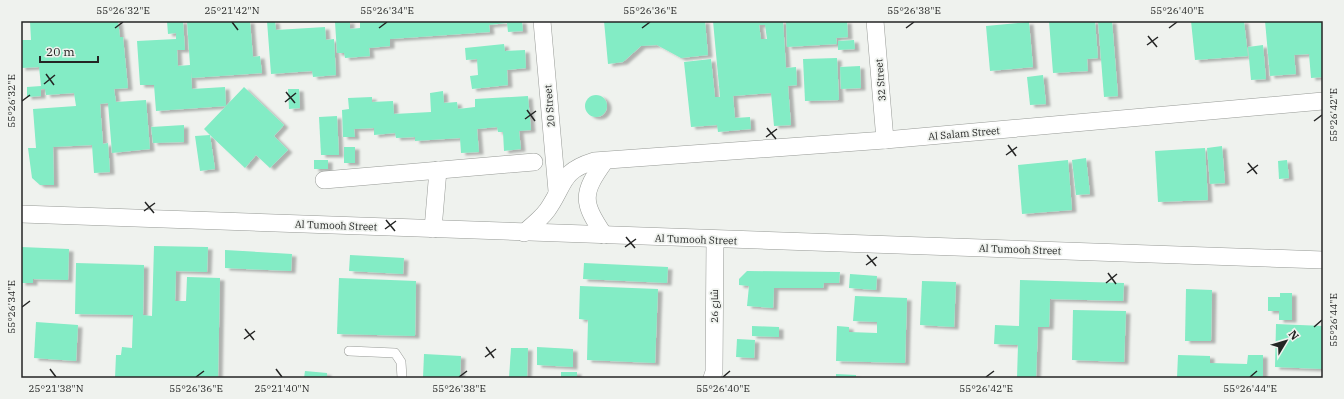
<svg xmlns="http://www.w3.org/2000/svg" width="1344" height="399" font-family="'IBM Plex Serif',Cairo,serif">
  <defs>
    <filter id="shadow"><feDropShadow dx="4.5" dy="2.5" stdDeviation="1" flood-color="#0004"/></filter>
  </defs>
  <rect width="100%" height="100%" fill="#eff2ee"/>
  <g fill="#83ecc5" fill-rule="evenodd" filter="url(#shadow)">
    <path d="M30 21H118L120 37H123L128 88 114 89 116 102 146 100 150 149 112 153 108 103 100 104 103 144 108 143 110 172 94 173 92 145 53 147 54 185H40L32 178 28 148H36L33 109 76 106 74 93 46 95 45 89H41V96L27 97V87L41 86 39 67 21 68V40H31Z"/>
    <path d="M167 21H183L185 50H177L178 66 190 65 187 21H250L253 57 260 56 262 73 191 78V71L192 89 225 87 226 106 156 111 154 85H140L137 41 176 39V33L168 34Z"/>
    <path d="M267 21H275L276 30 325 27 326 40 334 39 336 75 313 77 312 71 271 74Z"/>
    <path d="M350 21V29L360 28V21H522L523 31 508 32 507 23 489 25 490 32 390 39V46L369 48 370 56 345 58 344 53H337L335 22Z"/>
    <path d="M604 21H705L708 55 681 58 657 45 641 46 623 62 608 64Z"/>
    <path d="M713 21H783L786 68 796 67 797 85 788 86 791 125 774 126 771 93 733 96 735 118 750 117 751 129 718 132 717 125 691 127 684 62 711 59 715 97H720ZM759 25H765L767 39H761Z"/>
    <path d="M786 21H847L848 37 836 38 837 44 787 47Z"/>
    <path d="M1049 21H1095L1098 58 1087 59 1088 71 1053 73Z"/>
    <path d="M1098 21H1112L1118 96 1104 97Z"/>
    <path d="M1191 21H1244L1248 56 1195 60Z"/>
    <path d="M1265 21H1323V77L1311 78 1309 54 1294 55 1296 74 1270 76Z"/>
    <path d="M1029 22 1033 67 990 71 986 26Z"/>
    <path d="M854 40 855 49 838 50V41Z"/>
    <path d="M504 44 505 51 525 50 526 68 507 70 508 85 472 89 470 76 478 75 477 59 466 60 465 48Z"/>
    <path d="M1263 45 1266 79 1251 80 1248 47Z"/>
    <path d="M837 58 839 100 805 101 803 59Z"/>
    <path d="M860 66 861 88 841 89 840 67Z"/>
    <path d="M1043 75 1046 104 1030 105 1027 77Z"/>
    <path d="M244 87 284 125 274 136 288 150 270 168 256 155 245 168 210 135 215 169 200 171 195 136 210 135 204 129Z"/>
    <path d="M288 89H299L300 108 289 109Z"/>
    <path d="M443 91 444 103 457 102 458 109 475 107V99L528 96 531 130 519 131 521 149 504 151 503 132H498L497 127 477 129 479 152 461 153 460 138 415 141V137L396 138 395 133 374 135V128L354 129 355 137H343L342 110 349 109 348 98 372 97V102L393 101 394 114 431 112 430 93Z"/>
    <circle cx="596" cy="106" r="11"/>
    <path d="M337 116 339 155H321L319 117Z"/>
    <path d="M184 125V142L153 143 151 127Z"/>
    <path d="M1222 146 1225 183 1210 184 1207 148Z"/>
    <rect x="344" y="147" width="11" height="16"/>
    <path d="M1205 148 1208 200 1158 202 1155 151Z"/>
    <path d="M1086 158 1090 194 1076 195 1072 160Z"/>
    <rect x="314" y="160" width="14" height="9"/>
    <path d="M1068 160 1072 210 1022 214 1018 165Z"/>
    <path d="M1287 160 1289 178 1279 179 1278 161Z"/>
    <path d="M154 246 208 247 207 272 176 271 175 301H186L187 277 220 278 218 378H115L116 355H121L122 347 132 348 133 315 75 314 76 263 144 265 143 315 152 316Z"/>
    <path d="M21 247 69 249 68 280 33 279V283H21Z"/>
    <path d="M225 250 292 254 291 271 225 268Z"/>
    <path d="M350 255 404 258 403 274 349 271Z"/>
    <path d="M584 263 668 267 667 283 583 279Z"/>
    <path d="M747 271 840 272 839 283H824L823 288H774L773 308 747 306 749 286 739 285V279Z"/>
    <path d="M850 274 877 276 876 290 849 288Z"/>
    <path d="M339 278 416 281 415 336 337 334Z"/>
    <path d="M1020 280 1124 283 1123 301 1050 299 1049 327H1038L1036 378H1017L1018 345 994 344 995 325 1019 326Z"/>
    <path d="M922 281 956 282 954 327 920 325Z"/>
    <path d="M580 286 658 289 655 363 587 360 588 320 579 319Z"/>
    <path d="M1186 289 1212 290 1211 341H1185Z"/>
    <path d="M1280 293H1292V320H1279V311H1268V297H1280Z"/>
    <path d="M855 296 907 298 905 363 836 361 837 326 849 327V332L877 333V322L853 321Z"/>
    <path d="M1073 310 1126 311 1124 362 1072 360Z"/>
    <path d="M36 322 78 325 76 361 34 358Z"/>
    <path d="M1276 324 1323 326V369L1275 367Z"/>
    <path d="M752 326 779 327V337L752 336Z"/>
    <path d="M737 339 755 340 754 358 736 357Z"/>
    <path d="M537 347 573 349V367L537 365Z"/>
    <path d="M511 348H528L527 378H509Z"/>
    <path d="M424 354 461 356 460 378H423Z"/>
    <path d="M1178 355 1210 356V363L1247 364 1248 355H1263V377L1177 378Z"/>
    <path d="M305 371 327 373V378H304Z"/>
    <rect x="561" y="372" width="16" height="6"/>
    <path d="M836 374 856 375V378H836Z"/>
  </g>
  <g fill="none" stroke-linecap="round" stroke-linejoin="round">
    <defs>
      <path id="service" d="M349 351 395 353 401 362 402 378"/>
      <g id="minor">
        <path d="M542 21 557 191"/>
        <path d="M875 21 885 140"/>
        <path d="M324 180 534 162"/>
        <path d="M21 214 1323 260"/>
        <path d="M433 229 438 170"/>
        <path d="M524 233C533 224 544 217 550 206 566 181 562 171 594 161L885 140 1323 101"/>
        <path d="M604 235C582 202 581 194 605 161"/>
        <path d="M712 378 714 372 715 240"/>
      </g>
    </defs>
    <use href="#service" stroke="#979a96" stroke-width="10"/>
    <use href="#minor" stroke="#979a96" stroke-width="18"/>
    <use href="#service" stroke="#fff" stroke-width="9"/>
    <use href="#minor" stroke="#fff" stroke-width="17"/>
  </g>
  <path fill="none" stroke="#242524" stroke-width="1.5" d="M232 22 238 30M115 28 123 22M379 28 387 22M642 28 650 22M906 28 914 22M1169 28 1177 22M1148 36 1157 47M1147 45 1158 37M46 74 54 85M44 84 55 75M286 92 295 103M22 101 30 95M285 102 296 93M527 110 535 121M525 119 536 111M1314 121 1322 115M767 128 776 139M766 137 777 129M1008 145 1016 156M1006 155 1017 147M1248 163 1257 174M1247 173 1258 165M145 202 154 213M144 211 155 203M386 220 395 231M385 229 396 221M626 237 635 248M625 247 636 239M867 255 876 266M866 265 877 257M1108 273 1116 284M1106 283 1117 274M22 307 30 301M1314 327 1322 320M245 329 254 340M244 339 255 331M486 347 494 358M485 357 496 349M50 369 56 377M276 369 282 377M196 377 204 371M459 377 467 371M723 377 730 371M986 377 994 371M1250 377 1257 371"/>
  <g text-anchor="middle" stroke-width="3.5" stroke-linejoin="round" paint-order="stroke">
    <g font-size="10" fill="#242524" stroke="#eff2ee">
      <text transform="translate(880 80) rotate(-95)" y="4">32 Street</text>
      <text transform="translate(549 106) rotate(-95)" y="4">20 Street</text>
      <text transform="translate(964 133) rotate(-5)" y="4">Al Salam Street</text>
      <text transform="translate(336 225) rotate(2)" y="4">Al Tumooh Street</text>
      <text transform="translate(696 239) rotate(2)" y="4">Al Tumooh Street</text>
      <text transform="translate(1020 249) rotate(2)" y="4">Al Tumooh Street</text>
      <text transform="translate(714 306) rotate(-90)" y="4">شارع 26</text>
    </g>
  </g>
  <rect width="1344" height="399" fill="none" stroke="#eff2ee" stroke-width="44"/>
  <g transform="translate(1286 341) rotate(52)" stroke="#eff2ee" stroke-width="3" paint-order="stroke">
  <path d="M0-3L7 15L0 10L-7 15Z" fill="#242524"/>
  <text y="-6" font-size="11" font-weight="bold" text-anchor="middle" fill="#242524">N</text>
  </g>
  <path d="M40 56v6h58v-6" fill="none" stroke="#242524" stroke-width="2"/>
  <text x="46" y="56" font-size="12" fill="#242524" stroke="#eff2ee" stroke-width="3" paint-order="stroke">20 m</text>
  <rect x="22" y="22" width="1300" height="355" fill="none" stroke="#242524" stroke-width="1.5"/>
  <g font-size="10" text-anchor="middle" fill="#242524">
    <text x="123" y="14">55°26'32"E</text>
    <text x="232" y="14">25°21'42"N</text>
    <text x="387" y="14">55°26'34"E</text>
    <text x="650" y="14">55°26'36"E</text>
    <text x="914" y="14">55°26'38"E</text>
    <text x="1177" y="14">55°26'40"E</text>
    <text transform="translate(11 101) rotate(-90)" y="4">55°26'32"E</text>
    <text transform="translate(1333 115) rotate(-90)" y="4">55°26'42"E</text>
    <text transform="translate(11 307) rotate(-90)" y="4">55°26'34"E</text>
    <text transform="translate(1333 320) rotate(-90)" y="4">55°26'44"E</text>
    <text x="56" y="392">25°21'38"N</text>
    <text x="196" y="392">55°26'36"E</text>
    <text x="282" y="392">25°21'40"N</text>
    <text x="459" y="392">55°26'38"E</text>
    <text x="723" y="392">55°26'40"E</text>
    <text x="986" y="392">55°26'42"E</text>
    <text x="1250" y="392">55°26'44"E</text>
  </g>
</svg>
